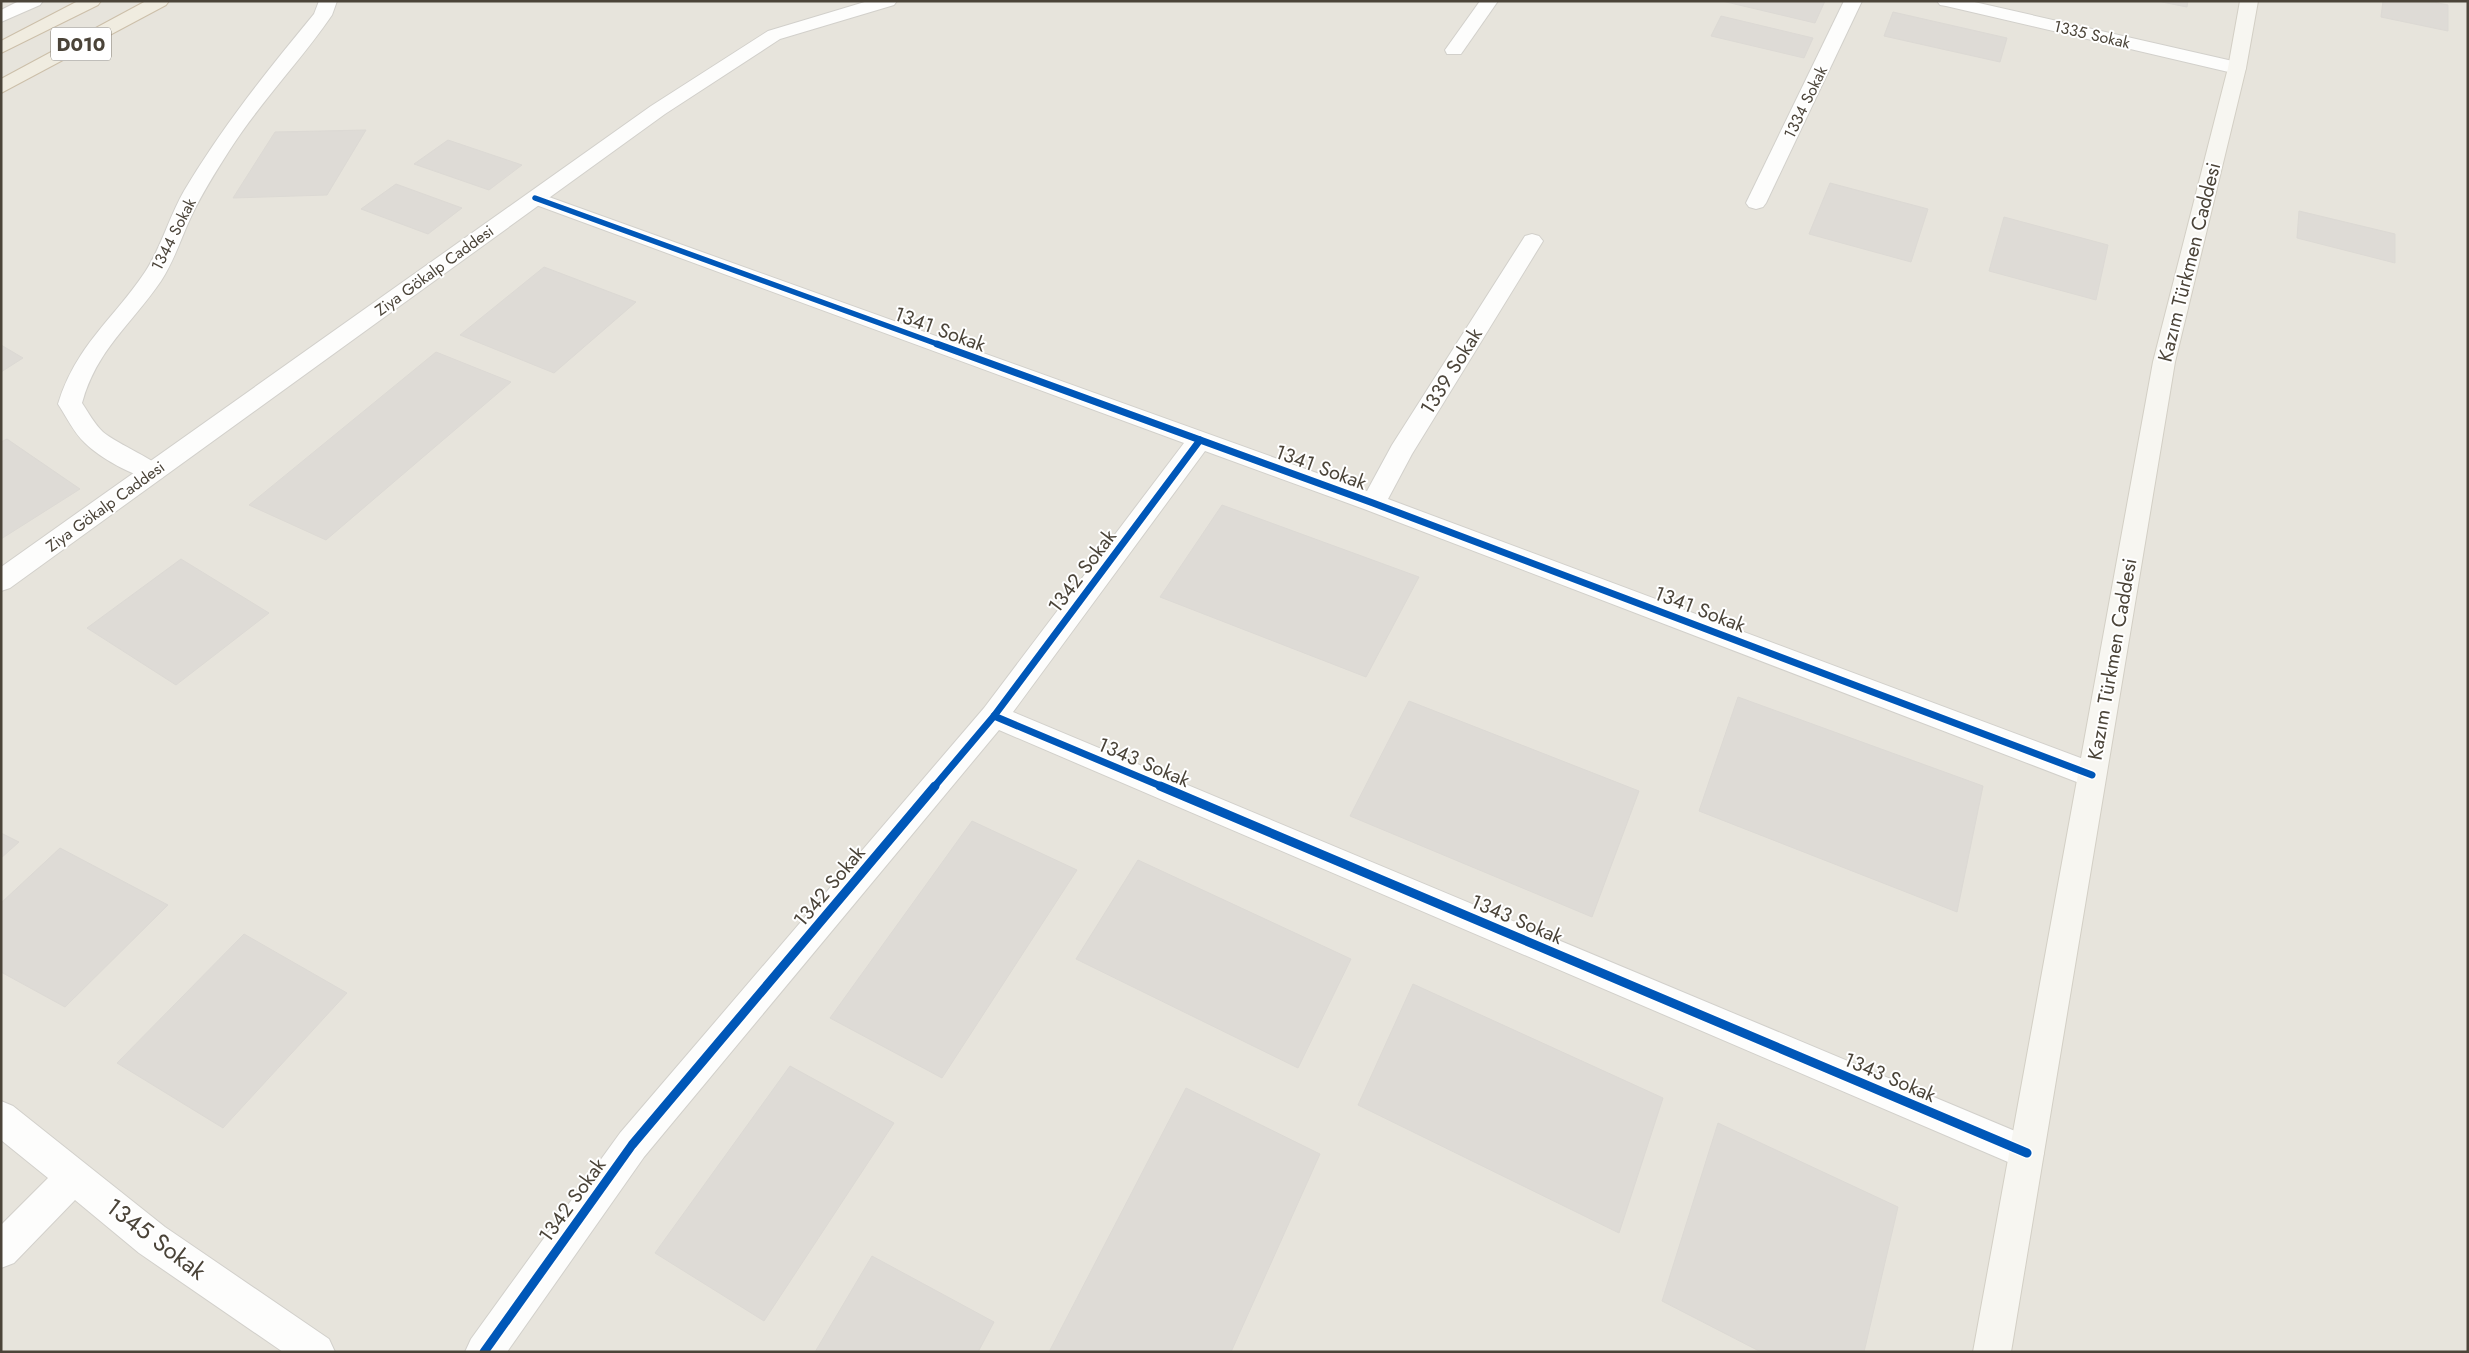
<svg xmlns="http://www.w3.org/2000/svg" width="2469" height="1353" font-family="Jost,sans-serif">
  <rect width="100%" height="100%" fill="#f4f2ee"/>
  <rect fill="#e7e4dc" x="1" y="1" width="2467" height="1351"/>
  <g fill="#dedbd6" stroke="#dcd9d4">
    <path d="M1722 1H1825L1815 23Z"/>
    <path d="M2157 1H2188L2187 7Z"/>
    <path d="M2383 1H2429L2448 5V31L2381 17Z"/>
    <path d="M1893 12 2007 38 2000 62 1884 36Z"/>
    <path d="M1721 16 1813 38 1804 58 1711 36Z"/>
    <path d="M366 130 327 195 233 198 275 132Z"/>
    <path d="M448 140 522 165 489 190 414 164Z"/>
    <path d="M1830 183 1928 209 1911 262 1809 234Z"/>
    <path d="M396 184 462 208 428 234 361 209Z"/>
    <path d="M2299 211 2395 234V263L2297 238Z"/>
    <path d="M2004 217 2108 245 2096 300 1989 271Z"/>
    <path d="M544 267 636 302 554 373 460 335Z"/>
    <path d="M1 345 23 358 1 372Z"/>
    <path d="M436 352 511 382 326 540 249 505Z"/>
    <path d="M7 439 80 489 1 539V442Z"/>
    <path d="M1222 505 1419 577 1366 677 1160 597Z"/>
    <path d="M181 559 269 613 176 685 87 628Z"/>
    <path d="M1738 697 1983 786 1957 912 1699 811Z"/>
    <path d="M1409 701 1639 791 1592 917 1350 816Z"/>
    <path d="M972 821 1077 870 942 1078 830 1018Z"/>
    <path d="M1 833 19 842 1 858Z"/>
    <path d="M60 848 168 905 65 1007 1 972V903Z"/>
    <path d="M1138 860 1351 959 1298 1068 1076 959Z"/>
    <path d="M244 934 347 993 223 1128 117 1063Z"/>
    <path d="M1413 984 1663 1098 1619 1233 1358 1105Z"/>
    <path d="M790 1066 894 1123 764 1321 655 1253Z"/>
    <path d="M1186 1088 1320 1154 1231 1352H1049Z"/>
    <path d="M1718 1123 1898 1207 1864 1352H1761L1662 1301Z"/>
    <path d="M872 1256 994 1322 978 1352H815Z"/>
  </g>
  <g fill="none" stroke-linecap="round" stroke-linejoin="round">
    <defs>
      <path id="service" d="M19 1H43L40 5 1 22V10Z"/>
      <g id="minor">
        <path d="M319 1H337L332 15C300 62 260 102 229 151 215 173 201 195 190 219 180 241 174 261 161 281 131 325 97 349 82 403 88 412 95 425 103 432 117 444 159 461 165 472L162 478C143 484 99 457 85 443 74 433 66 416 58 404 76 345 113 320 145 272 161 248 169 217 184 191 222 127 267 71 314 14Z"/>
        <path d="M1480 1H1498L1461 54H1447L1445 50Z"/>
        <path d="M1844 1H1862L1766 203 1763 207 1756 209 1749 207 1746 203Z"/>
        <path d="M1937 1H1970L2237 62 2244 64 2246 68 2244 72 2237 74 1946 6 1940 5Z"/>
        <path d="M535 192 1367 491 1392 445 1525 236 1532 234 1539 236 1543 241 1412 454 1388 499 2102 766 2106 775 2102 784 2092 787 2082 784 1364 509 1205 451 1013 712 2039 1141 2044 1153 2039 1165 2027 1170 2015 1165 999 730 644 1157 507 1352H465L471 1339 620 1133 984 708 1184 443 528 202 525 198 528 194Z"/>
        <path d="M1 1101 13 1106 165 1227 329 1339 335 1352H283L139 1253 75 1200 14 1263 1 1268V1225L48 1178 1 1140Z"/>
      </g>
      <path id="tertiary" d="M868 1H897L894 5 780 39 665 114 10 588 1 591V567L651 106 768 31Z"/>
      <path id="secondary" d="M2240 1H2258L2246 68 2175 362 2011 1352H1973L2153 362 2228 68Z"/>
      <g id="trunk">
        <path d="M78 1H101L98 5 1 53V41Z"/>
        <path d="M146 1H169L166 5 1 93V79Z"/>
      </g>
    </defs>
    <use href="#service" stroke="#d2d0cb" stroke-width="2"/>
    <use href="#minor" stroke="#d2d0cb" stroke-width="2"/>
    <use href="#tertiary" stroke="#d2d0cb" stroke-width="2"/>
    <use href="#secondary" stroke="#d3cfc5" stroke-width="2"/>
    <use href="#trunk" stroke="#ccbfa9" stroke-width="2"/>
    <use href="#service" fill="#fdfdfc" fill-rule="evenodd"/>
    <use href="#minor" fill="#fdfdfc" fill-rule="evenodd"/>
    <use href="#tertiary" fill="#fdfdfc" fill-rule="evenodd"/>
    <use href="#secondary" fill="#f7f6f1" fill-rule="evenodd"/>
    <use href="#trunk" fill="#f0ece0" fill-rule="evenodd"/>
    <defs>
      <path id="cycleway-far2" d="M535 198 940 345"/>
      <g id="cycleway-far1">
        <path d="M937 344 1373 503 2092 775"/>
        <path d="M994 716 1163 787"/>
        <path d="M934 787 994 716 1200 440"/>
      </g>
      <g id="cycleway">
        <path d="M1160 786 2027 1153"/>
        <path d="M484 1352 632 1145 935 786"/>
      </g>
    </defs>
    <use href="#cycleway-far2" stroke="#fff" stroke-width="8"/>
    <use href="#cycleway-far1" stroke="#fff" stroke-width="10"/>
    <use href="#cycleway" stroke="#fff" stroke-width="12"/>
    <use href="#cycleway-far2" stroke="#0057b8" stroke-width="5.5"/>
    <use href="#cycleway-far1" stroke="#0057b8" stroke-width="7"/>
    <use href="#cycleway" stroke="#0057b8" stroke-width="9"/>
  </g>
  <g text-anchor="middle" stroke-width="4" stroke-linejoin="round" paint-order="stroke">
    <g font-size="16" fill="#4b4439" stroke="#fff">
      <text transform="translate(2092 34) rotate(13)" y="6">1335 Sokak</text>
      <text transform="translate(1805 102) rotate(-64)" y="6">1334 Sokak</text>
      <text transform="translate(173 234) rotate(-63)" y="6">1344 Sokak</text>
      <text transform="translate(434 270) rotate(-36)" y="6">Ziya Gökalp Caddesi</text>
      <text transform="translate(105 506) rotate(-36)" y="6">Ziya Gökalp Caddesi</text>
    </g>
    <rect fill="#fff" stroke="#817c74" stroke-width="1" x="51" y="27.5" width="60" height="33" rx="4"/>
    <g font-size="19" font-weight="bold" fill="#4b4439">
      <text x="81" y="51">D010</text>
    </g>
    <g font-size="20" fill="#4b4439" stroke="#fff">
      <text transform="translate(2189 262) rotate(-76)" y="7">Kazım Türkmen Caddesi</text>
      <text transform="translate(940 329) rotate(20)" y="7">1341 Sokak</text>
      <text transform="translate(1451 371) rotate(-58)" y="7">1339 Sokak</text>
      <text transform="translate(1321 467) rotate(20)" y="7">1341 Sokak</text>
      <text transform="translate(1082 571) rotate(-53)" y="7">1342 Sokak</text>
      <text transform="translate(1700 609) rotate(21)" y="7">1341 Sokak</text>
      <text transform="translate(2112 659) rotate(-80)" y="7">Kazım Türkmen Caddesi</text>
      <text transform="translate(1144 762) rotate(23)" y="7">1343 Sokak</text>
      <text transform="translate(829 886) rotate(-50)" y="7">1342 Sokak</text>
      <text transform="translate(1517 919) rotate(23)" y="7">1343 Sokak</text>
      <text transform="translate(1890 1077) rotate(23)" y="7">1343 Sokak</text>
      <text transform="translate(572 1200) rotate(-54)" y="7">1342 Sokak</text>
    </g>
    <g font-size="24" fill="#4b4439" stroke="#fff">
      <text transform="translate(156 1239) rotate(37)" y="8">1345 Sokak</text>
    </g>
  </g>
  <rect width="2469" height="1353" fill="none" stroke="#4b4439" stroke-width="5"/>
</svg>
